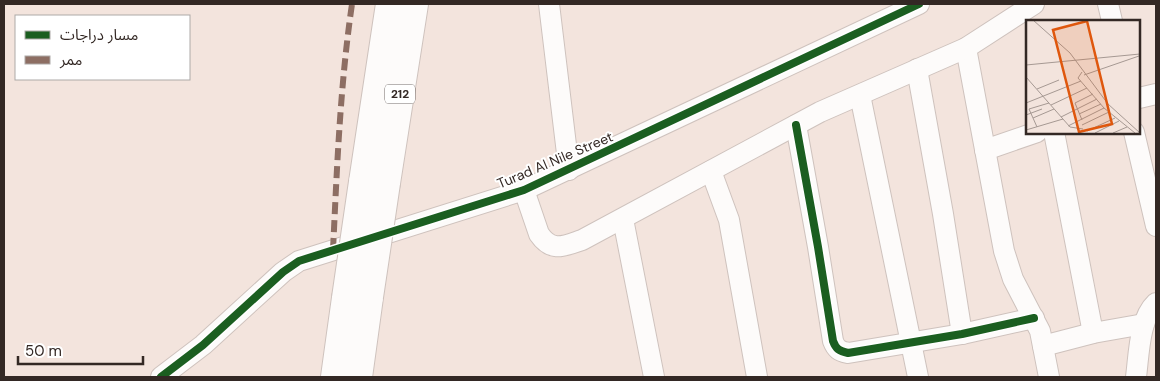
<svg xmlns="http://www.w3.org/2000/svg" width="1160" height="381" font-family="'DM Sans','Noto Sans Arabic',sans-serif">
  <rect width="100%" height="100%" fill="#f3e4dd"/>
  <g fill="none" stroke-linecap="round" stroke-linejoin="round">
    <defs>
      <g id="minor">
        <path d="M549 4 569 170"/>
        <path d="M1108 4 1112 21"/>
        <path d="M966 48 1004 251 1013 279 1040 331 1049 377"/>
        <path d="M917 69 943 214 962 334"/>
        <path d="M860 95 918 377"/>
        <path d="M1139 98 1156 94"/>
        <path d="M796 125 818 247 833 341C836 349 839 351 848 353L962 334 1034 318"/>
        <path d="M1054 132 1093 333"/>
        <path d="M1134 132 1156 226"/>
        <path d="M985 150 1037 132"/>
        <path d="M711 171 729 220 757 377"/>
        <path d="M524 190 539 234C552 253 564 246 582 240L820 112 966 48 1034 4"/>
        <path d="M623 219 654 377"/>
        <path d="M1043 346 1093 333 1144 324"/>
        <path d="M161 377 203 345 283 272 299 261 524 190 919 4"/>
        <path d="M1136 377C1139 355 1139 319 1156 303"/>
      </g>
      <g id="highway">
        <path d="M363 182 390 4"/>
        <path d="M386 183 414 4"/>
        <path d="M335 377 346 298"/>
        <path d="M358 377 369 297"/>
      </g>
    </defs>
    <use href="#minor" stroke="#cec2bd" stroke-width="22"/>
    <use href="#highway" stroke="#cec2bd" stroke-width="30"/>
    <use href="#minor" stroke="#fdfbfa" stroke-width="20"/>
    <use href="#highway" stroke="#fdfbfa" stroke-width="28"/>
    <defs>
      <g id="highway-bridge">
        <path d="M369 297 386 183"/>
        <path d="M346 298 363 182"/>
      </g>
    </defs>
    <use href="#highway-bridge" stroke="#cec2bd" stroke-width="30" stroke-linecap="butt"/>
    <use href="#highway-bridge" stroke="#fdfbfa" stroke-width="28"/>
    <path stroke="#8d6e63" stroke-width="6" stroke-dasharray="12 6" stroke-linecap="butt" d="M333 250C337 168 340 86 352 4"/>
    <defs>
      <g id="cycleway">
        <path d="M796 125 818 247 833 341C836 349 839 351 848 353L962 334 1034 318"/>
        <path d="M161 377 203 345 283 272 299 261 524 190 919 4"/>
      </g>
    </defs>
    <use href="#cycleway" stroke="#fff" stroke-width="11"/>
    <use href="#cycleway" stroke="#1b5e20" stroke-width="8"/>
  </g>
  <g text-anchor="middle" stroke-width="4" stroke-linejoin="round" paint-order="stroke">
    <rect fill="#fff" stroke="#706866" stroke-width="1" x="385" y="84.5" width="30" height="19" rx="4"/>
    <g font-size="12" font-weight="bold" fill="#332824">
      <text x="400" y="98">212</text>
    </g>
    <g font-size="14" fill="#332824" stroke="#fff">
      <text transform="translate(555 160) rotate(-23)" y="5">Turad Al Nile Street</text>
    </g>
  </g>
  <g transform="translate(1026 20)">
    <rect width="114" height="114" fill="#f3e4dd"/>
    <path fill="none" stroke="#a69993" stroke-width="1" d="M7 0 44 33 82 84 114 113M0 45 114 34M56 52 52 58 78 88 109 113M58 55 113 36M0 57 44 107 57 109M11 69 33 60M0 83 55 61M25 85 61 68M53 94 75 84M0 95 16 89M35 97 71 79M7 98 28 89M56 100 49 83 67 74M56 105 83 92M42 106 78 88M11 107 3 89 23 83M0 110 37 99M61 111 89 98M69 113 93 101M87 113 101 107"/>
    <path fill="#df570d" fill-opacity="0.15" stroke="#df570d" stroke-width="2.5" d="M61 1 86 104 53 112 27 10Z"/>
    <rect width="114" height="114" fill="none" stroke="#332824" stroke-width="2.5"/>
  </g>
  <rect width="1160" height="381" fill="none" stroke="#332824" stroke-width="10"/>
  <rect x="15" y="15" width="175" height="65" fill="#ffffff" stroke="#ada9a7"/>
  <rect x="25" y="31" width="25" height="8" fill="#1b5e20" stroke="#ada9a7"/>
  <text x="60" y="40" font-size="15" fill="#332824">مسار دراجات</text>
  <rect x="25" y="56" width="25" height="8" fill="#8d6e63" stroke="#ada9a7"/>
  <text x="60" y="65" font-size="15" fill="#332824">ممر</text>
  <path d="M18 356v8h125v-8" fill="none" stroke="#332824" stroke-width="2.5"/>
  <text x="25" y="356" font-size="15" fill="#332824" stroke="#ffffff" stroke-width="4" paint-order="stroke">50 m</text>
</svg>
